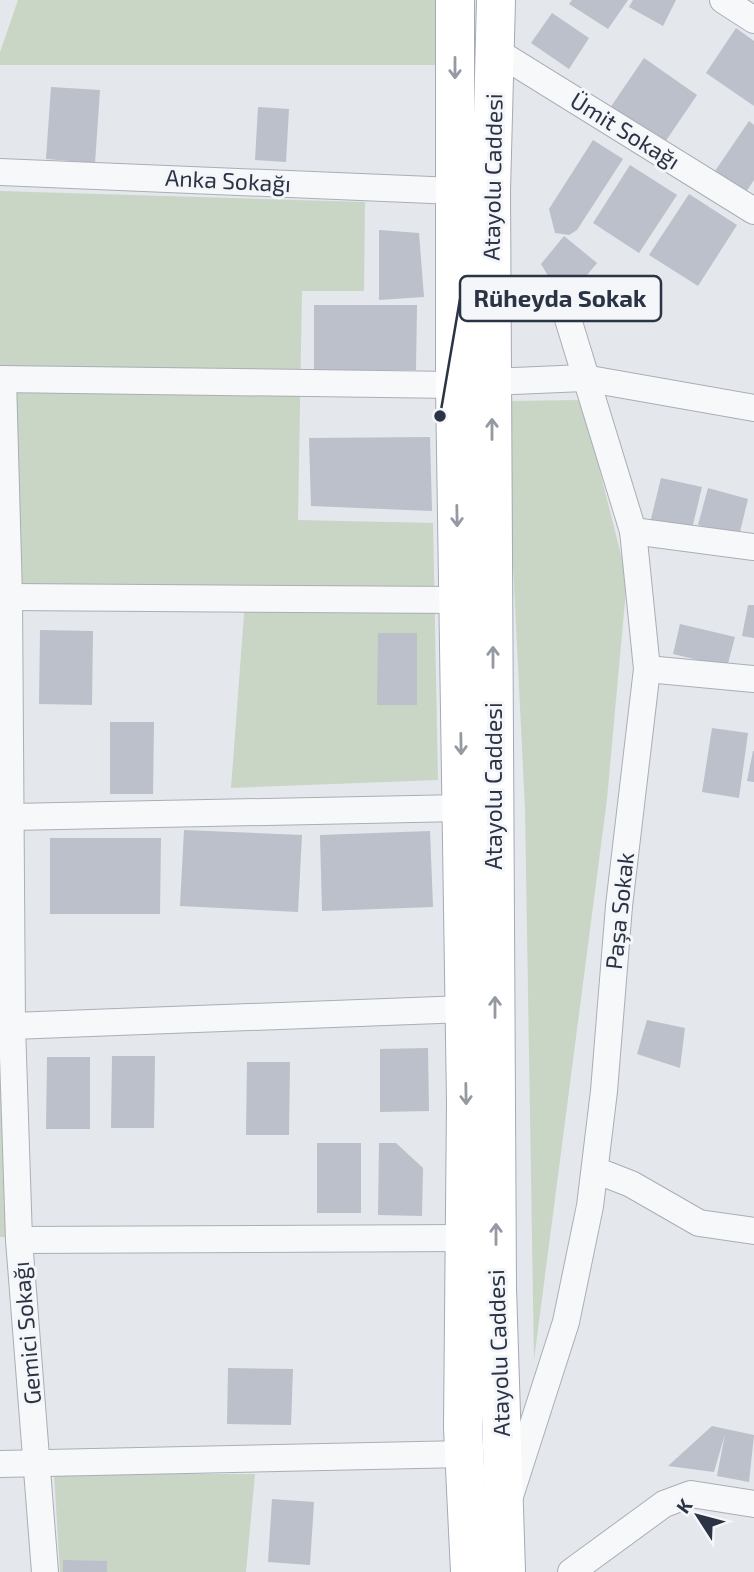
<svg xmlns="http://www.w3.org/2000/svg" width="754" height="1572" font-family="'Exo 2',sans-serif">
  <rect width="100%" height="100%" fill="#e4e7ec"/>
  <g fill="#c9d6c5">
    <path d="M18 0H444L441 65H0V52Z"/>
    <path d="M0 191 365 202 364 291H302L298 520 433 523 438 780 231 788 246 588H0Z"/>
    <path d="M582 400 627 579 607 799 534 1360 525 809 505 401Z"/>
    <path d="M0 937 8 1237H0Z"/>
    <path d="M54 1474H255L246 1572H60Z"/>
  </g>
  <g fill="#bbc0ca">
    <path d="M572 0H628L608 29 569 4Z"/>
    <path d="M633 0H676L663 26 629 7Z"/>
    <path d="M552 13 589 38 569 69 531 43Z"/>
    <path d="M736 28 754 41V106L706 73Z"/>
    <path d="M644 58 697 95 663 145 610 108Z"/>
    <path d="M51 87 100 90 95 163 46 159Z"/>
    <path d="M258 107 289 109 286 162 255 160Z"/>
    <path d="M749 121 754 125V180L744 195 713 174Z"/>
    <path d="M593 140 623 159 577 230 569 235 555 233 549 209Z"/>
    <path d="M630 165 677 195 639 253 593 223Z"/>
    <path d="M689 194 737 225 698 286 649 255Z"/>
    <path d="M379 230 419 233 424 297 379 300Z"/>
    <path d="M564 236 597 263 564 303 541 264Z"/>
    <path d="M314 305H417L416 370H314Z"/>
    <path d="M430 437 432 511 311 506 309 438Z"/>
    <path d="M661 478 702 487 691 533 650 523Z"/>
    <path d="M708 488 748 499 739 536 698 525Z"/>
    <path d="M748 605H754V638L742 636Z"/>
    <path d="M680 624 735 637 727 667 673 654Z"/>
    <path d="M40 630 93 631 92 705 39 704Z"/>
    <path d="M378 633H417V705H377Z"/>
    <path d="M110 722H154L153 794H110Z"/>
    <path d="M712 728 748 733 739 798 702 792Z"/>
    <path d="M753 751H754V782L747 781Z"/>
    <path d="M184 830 302 835 298 912 180 906Z"/>
    <path d="M430 831 433 907 322 911 320 835Z"/>
    <path d="M50 838H161L160 914H50Z"/>
    <path d="M647 1020 685 1028 680 1068 637 1054Z"/>
    <path d="M428 1048 429 1111 380 1112V1049Z"/>
    <path d="M112 1056H155L154 1128H111Z"/>
    <path d="M47 1057H90V1129H46Z"/>
    <path d="M247 1062H290L289 1135H246Z"/>
    <rect x="317" y="1143" width="44" height="70"/>
    <path d="M379 1143H396L423 1168 422 1216 378 1215Z"/>
    <path d="M228 1368 293 1369 291 1425 227 1424Z"/>
    <path d="M712 1426 754 1435 749 1482 717 1476 725 1434 714 1472 668 1466Z"/>
    <path d="M272 1499 314 1502 310 1565 268 1562Z"/>
    <path d="M63 1560 107 1561V1572H63Z"/>
  </g>
  <g fill="none" stroke-linecap="round" stroke-linejoin="round">
    <defs>
      <g id="minor">
        <path d="M723 0 754 20"/>
        <path d="M496 51 754 211"/>
        <path d="M0 172 455 191"/>
        <path d="M0 379 455 385"/>
        <path d="M3 379 9 597 12 1026 19 1240 45 1572"/>
        <path d="M492 382 584 378 754 408"/>
        <path d="M633 531 754 547"/>
        <path d="M9 597 459 600"/>
        <path d="M647 669 754 679"/>
        <path d="M11 817 462 808"/>
        <path d="M12 1026 465 1009"/>
        <path d="M595 1170 631 1184 699 1223 754 1231"/>
        <path d="M19 1240 465 1238"/>
        <path d="M0 1464 465 1454"/>
        <path d="M511 1493 566 1322 590 1206 604 1091 619 906 647 669 633 531 564 306"/>
        <path d="M571 1572 664 1504 691 1494 754 1504"/>
      </g>
      <g id="primary">
        <path d="M455 0V385L466 1103 463 1427 470 1572"/>
        <path d="M496 0 491 191 497 1288 506 1572"/>
      </g>
    </defs>
    <use href="#minor" stroke="#a9aeb7" stroke-width="28"/>
    <use href="#primary" stroke="#a3abb8" stroke-width="40"/>
    <use href="#minor" stroke="#f7f8fa" stroke-width="26"/>
    <use href="#primary" stroke="#fff" stroke-width="38"/>
  </g>
  <defs><path id="oneway-shaft" d="M-6 0H5M1.5-3L5.5 0L1.5 3" fill="none" stroke-width="1.6" stroke-linecap="round" stroke-linejoin="round" transform="scale(1.75)"/></defs>
  <g stroke="#959aa2">
    <use href="#oneway-shaft" transform="translate(455 68) rotate(90)"/>
    <use href="#oneway-shaft" transform="translate(492 429) rotate(-90)"/>
    <use href="#oneway-shaft" transform="translate(457 516) rotate(89)"/>
    <use href="#oneway-shaft" transform="translate(493 657) rotate(-90)"/>
    <use href="#oneway-shaft" transform="translate(461 744) rotate(89)"/>
    <use href="#oneway-shaft" transform="translate(495 1007) rotate(-90)"/>
    <use href="#oneway-shaft" transform="translate(466 1094) rotate(89)"/>
    <use href="#oneway-shaft" transform="translate(496 1234) rotate(-90)"/>
  </g>
  <g text-anchor="middle" stroke-width="6" stroke-linejoin="round" paint-order="stroke">
    <g font-size="23" fill="#2b3445" stroke="#f4f6f9">
      <text transform="translate(625 131) rotate(32)" y="8">Ümit Sokağı</text>
      <text transform="translate(493 177) rotate(-89)" y="8">Atayolu Caddesi</text>
      <text transform="translate(228 181) rotate(3)" y="8">Anka Sokağı</text>
      <text transform="translate(494 786) rotate(-90)" y="8">Atayolu Caddesi</text>
      <text transform="translate(620 911) rotate(-84)" y="8">Paşa Sokak</text>
      <text transform="translate(27 1333) rotate(-95)" y="8">Gemici Sokağı</text>
      <text transform="translate(499 1353) rotate(-92)" y="8">Atayolu Caddesi</text>
    </g>
  </g>
  <path fill="none" stroke="#2b3445" stroke-width="2.5" d="M440 416L460 299"/>
  <circle fill="#2b3445" stroke="#f4f6f9" stroke-width="2.5" cx="440" cy="416" r="7"/>
  <rect fill="#f4f6f9" stroke="#2b3445" stroke-width="2.5" x="460" y="276" width="201" height="45" rx="7"/>
  <g font-size="24" text-anchor="middle" font-weight="bold" fill="#2b3445">
    <text x="560" y="307">Rüheyda Sokak</text>
  </g>
  <g transform="translate(698 1516) rotate(306)" stroke="#f4f6f9" stroke-width="5" paint-order="stroke">
  <path d="M0-5L12 26L0 18L-12 26Z" fill="#2b3445"/>
  <text y="-10" font-size="19" font-weight="bold" text-anchor="middle" fill="#2b3445">K</text>
  </g>
</svg>
